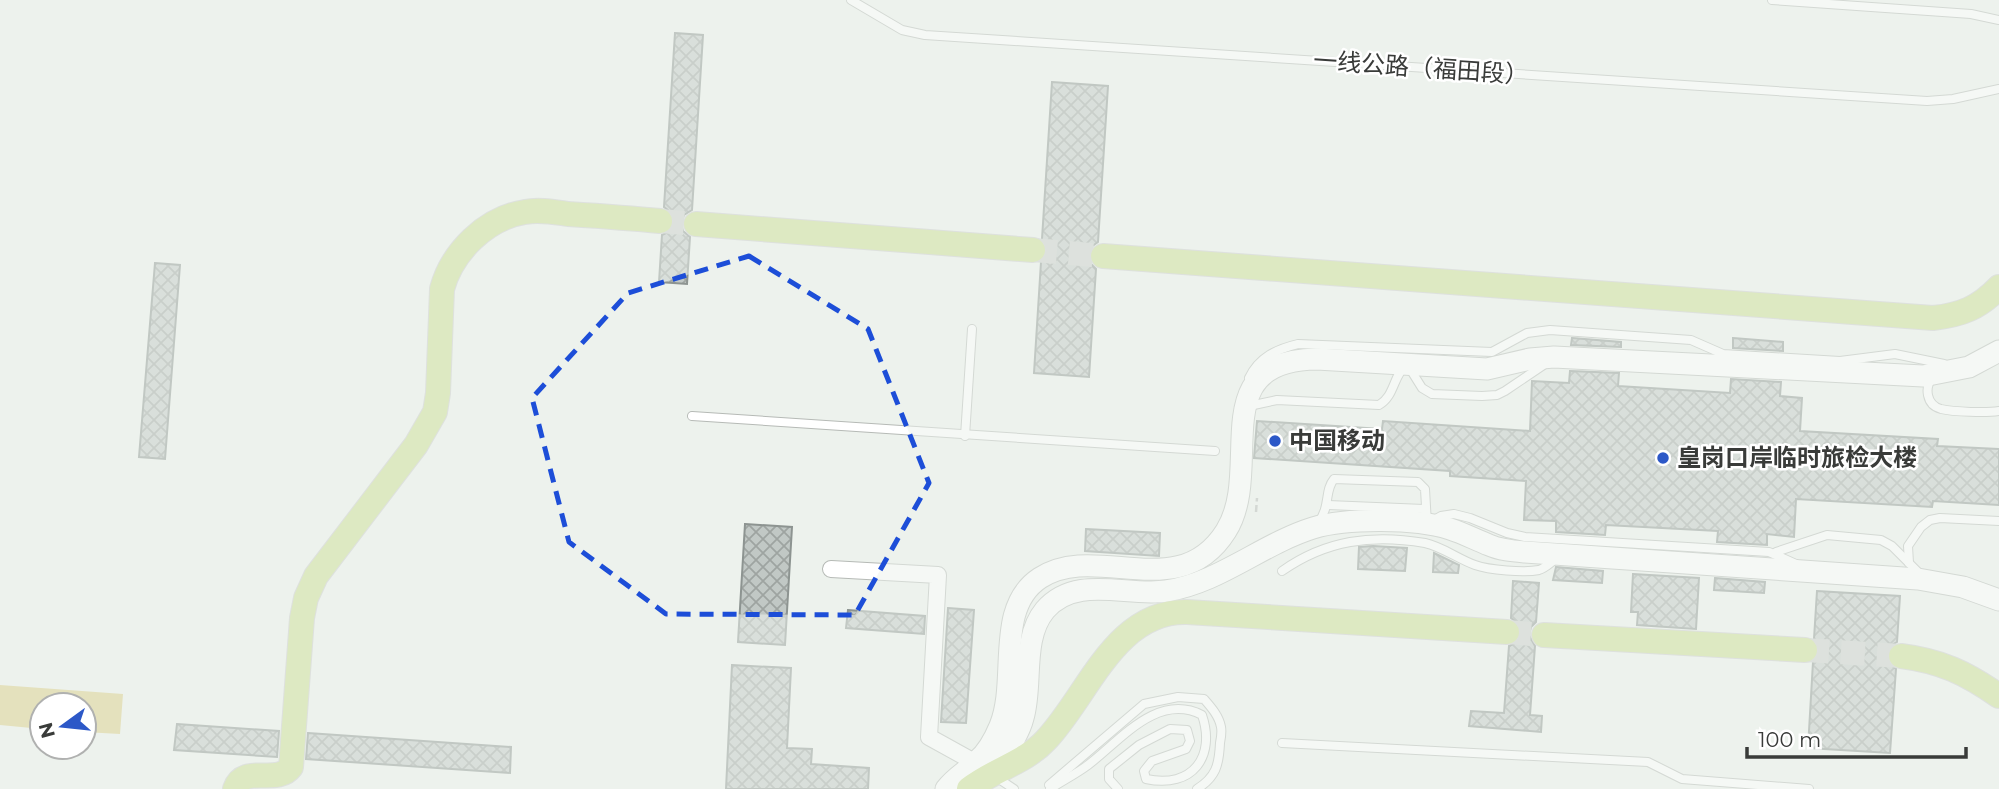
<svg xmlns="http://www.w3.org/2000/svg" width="1999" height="789" font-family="Montserrat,'Noto Sans SC',sans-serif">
  <defs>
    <pattern id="building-cross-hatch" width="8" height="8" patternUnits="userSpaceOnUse" patternTransform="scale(1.75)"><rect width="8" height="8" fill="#c1c8c5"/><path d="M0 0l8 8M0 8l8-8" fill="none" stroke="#9ea4a1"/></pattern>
  </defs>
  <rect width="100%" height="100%" fill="#edf2ed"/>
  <path fill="#dacc84" d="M0 685 123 694 120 734 84 732V705H42V729L0 725Z"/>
  <g fill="url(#building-cross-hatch)" stroke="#8d9491" stroke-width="2">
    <path d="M675 33 703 35 692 210 684 215 681 224 683 231 690 237 687 284 659 282 662 235 672 230 675 222 673 214 664 207Z"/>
    <path d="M1052 82 1108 86 1098 242 1091 247 1088 256 1090 263 1096 269 1089 377 1034 373 1041 262 1046 258 1048 250 1042 239Z"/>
    <path d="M155 263 180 265 165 459 139 457Z"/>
    <path d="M1572 338 1621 342V347L1571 345Z"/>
    <path d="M1733 338 1783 342V351L1733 348Z"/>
    <path d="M1570 371 1619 373 1618 386 1730 393 1731 379 1781 382 1780 396 1802 398 1800 431 1938 439 1937 446 1999 449V505L1933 501 1932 507 1796 499 1794 537 1767 534V545L1717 542 1718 531 1606 525 1605 535 1556 532V521L1524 520 1526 481 1450 476V471L1254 458 1257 421 1382 429 1383 421 1530 431 1532 381 1569 383Z"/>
    <path d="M745 524 792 527 785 645 738 642Z"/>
    <path d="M1086 529 1160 533 1159 556 1085 551Z"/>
    <path d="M1373 546 1407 548 1405 571 1358 569 1359 547Z"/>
    <path d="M1434 553 1459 565 1458 573 1433 572Z"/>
    <path d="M1556 567 1603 571 1602 583 1553 580Z"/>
    <path d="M1633 574 1699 578 1696 629 1637 625 1638 612H1631Z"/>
    <path d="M1715 578 1765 582 1764 593 1714 590Z"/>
    <path d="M1513 581 1539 583 1536 622 1531 627 1529 635 1535 646 1530 715 1542 716 1541 732 1469 726 1471 711 1504 713 1509 646 1519 641 1522 634 1520 625 1511 618Z"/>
    <path d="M1817 591 1900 596 1897 642 1890 646 1886 654 1887 662 1896 669 1890 753 1808 748 1813 662 1818 658 1820 650 1814 639Z"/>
    <path d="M948 608 974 610 966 723 941 722Z"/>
    <path d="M848 610 925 616 924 634 846 628Z"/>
    <path d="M732 665 791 668 787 748 812 749 811 764 869 768 868 789H726Z"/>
    <path d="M177 724 279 731 277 757 174 750Z"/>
    <path d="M308 733 511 747 510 773 306 759Z"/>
  </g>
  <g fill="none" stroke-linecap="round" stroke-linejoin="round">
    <g stroke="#c9cdc9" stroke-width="24" stroke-dasharray="24 12" stroke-linecap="butt">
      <path d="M660 221 696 224"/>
      <path d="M1033 250 1103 256"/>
      <path d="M1507 632 1544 635"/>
      <path d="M1805 650 1901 656"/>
    </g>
    <defs>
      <g id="lane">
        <path d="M851 0 902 30 925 35 1927 101 1953 99 1999 89"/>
        <path d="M1772 0 1971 14 1999 20"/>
        <path d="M1933 377C1924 387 1926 405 1941 409 1954 412 1987 413 1999 411"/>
        <path d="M1249 378C1259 357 1277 349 1298 344L1492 352 1527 333 1550 330 1691 340 1723 354 1840 361 1895 354 1944 364"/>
        <path d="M1249 406 1277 400 1379 405C1395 396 1393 375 1407 364L1422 388 1432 394 1482 396 1497 395 1505 391 1545 364"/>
        <path d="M692 416 1215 451"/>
        <path d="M965 436 972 329"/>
        <path d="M1328 505 1424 509"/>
        <path d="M1318 523C1331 506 1324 491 1334 479L1418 482 1425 489 1427 524 1441 516 1454 514 1470 518 1507 533 1525 537 1769 552 1796 564"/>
        <path d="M1776 552 1827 535 1881 540 1892 546 1921 575"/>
        <path d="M1909 563 1908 546 1921 527 1930 520 1940 518 1999 521"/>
        <path d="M1282 571C1326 540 1372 534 1425 543 1443 547 1458 559 1475 565 1489 570 1524 573 1539 570 1546 568 1551 562 1557 558"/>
        <path d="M1282 743 1648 762 1682 779 1809 789"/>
        <path d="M996 777 1014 789"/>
        <path d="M1049 785 1144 704 1178 697 1204 699C1211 707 1219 716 1221 727 1222 732 1221 738 1220 743 1219 765 1216 777 1197 789"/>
        <path d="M1050 789C1062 781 1076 774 1088 765 1120 741 1157 692 1202 715 1216 756 1193 789 1146 779L1144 771 1152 761 1186 749 1190 741 1187 730 1170 729 1139 745 1109 769V779L1118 789"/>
      </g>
      <path id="street" d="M831 569 938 575 929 737 976 763"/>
      <g id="secondary">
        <path d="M992 774C1002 756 1018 738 1023 718 1033 685 1021 639 1045 610 1076 574 1127 597 1166 591 1219 583 1262 544 1313 528 1347 518 1415 518 1450 529 1463 533 1476 540 1489 545 1500 550 1513 551 1525 552L1918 579 1963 587 1999 600"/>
        <path d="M946 789C955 777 967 771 977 761 988 752 995 738 1000 726 1019 680 994 608 1040 578 1096 541 1179 606 1226 531 1265 469 1202 360 1317 359L1487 369 1530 359 1554 357 1923 376 1969 367 1999 351"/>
      </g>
      <g id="primary">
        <path d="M696 224 1033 250"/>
        <path d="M1103 256 1933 318C1961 315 1979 308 1999 287"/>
        <path d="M1544 635 1805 650"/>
        <path d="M1901 656C1941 661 1966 673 1999 696"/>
        <path d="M235 789C244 763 277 786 291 767L302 618 306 598 316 576 416 445 435 412 438 393 442 289C452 252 486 218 525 212 539 209 554 212 568 214 599 216 629 218 660 221"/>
        <path d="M969 789C993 770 1026 762 1046 740 1088 696 1115 610 1187 612L1507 632"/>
      </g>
    </defs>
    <use href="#lane" stroke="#b6bab6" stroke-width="10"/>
    <use href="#street" stroke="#b6bab6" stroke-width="18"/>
    <use href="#secondary" stroke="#b6bab6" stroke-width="23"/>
    <use href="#primary" stroke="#ccc" stroke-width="26"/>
    <path stroke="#b5b9b5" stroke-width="2.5" stroke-dasharray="7 3.5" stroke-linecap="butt" d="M1256 512 1257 498"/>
    <use href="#lane" stroke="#fff" stroke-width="8"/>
    <use href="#street" stroke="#fff" stroke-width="16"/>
    <use href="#secondary" stroke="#fff" stroke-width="21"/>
    <use href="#primary" stroke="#cadd8e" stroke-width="24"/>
  </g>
  <path d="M0 0H1999V789H0ZM749 256 868 329 929 483 855 615 666 614 569 542 532 398 628 293Z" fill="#edf2ed" fill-opacity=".55" fill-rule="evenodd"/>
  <path fill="none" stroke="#1d4ed8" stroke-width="5" stroke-dasharray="14 9" stroke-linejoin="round" d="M749 256 868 329 929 483 855 615 666 614 569 542 532 398 628 293Z"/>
  <g fill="#2c58c7" stroke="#fff" stroke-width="2.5">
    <circle cx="1275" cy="441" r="7"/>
    <circle cx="1663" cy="458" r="7"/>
  </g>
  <g text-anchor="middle" stroke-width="5" stroke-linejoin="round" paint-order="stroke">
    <g font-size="24" fill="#393b39" stroke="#fff">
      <text transform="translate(1421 68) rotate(4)" y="8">一线公路（福田段）</text>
    </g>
    <g font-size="24" font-weight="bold" fill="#393b39" stroke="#fff" text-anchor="start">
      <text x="1289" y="449">中国移动</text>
      <text x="1677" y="466">皇岗口岸临时旅检大楼</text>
    </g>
  </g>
  <g transform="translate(63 726) rotate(255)"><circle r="33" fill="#ffffff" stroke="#b0b1b0" stroke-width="2"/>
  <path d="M0-5L12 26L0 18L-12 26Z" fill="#2c58c7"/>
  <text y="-10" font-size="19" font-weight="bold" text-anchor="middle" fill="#393b39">N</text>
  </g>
  <path d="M1747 747v10h219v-10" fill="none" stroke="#393b39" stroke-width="3.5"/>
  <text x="1758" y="747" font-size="21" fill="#393b39" stroke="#ffffff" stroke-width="5" paint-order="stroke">100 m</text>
</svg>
